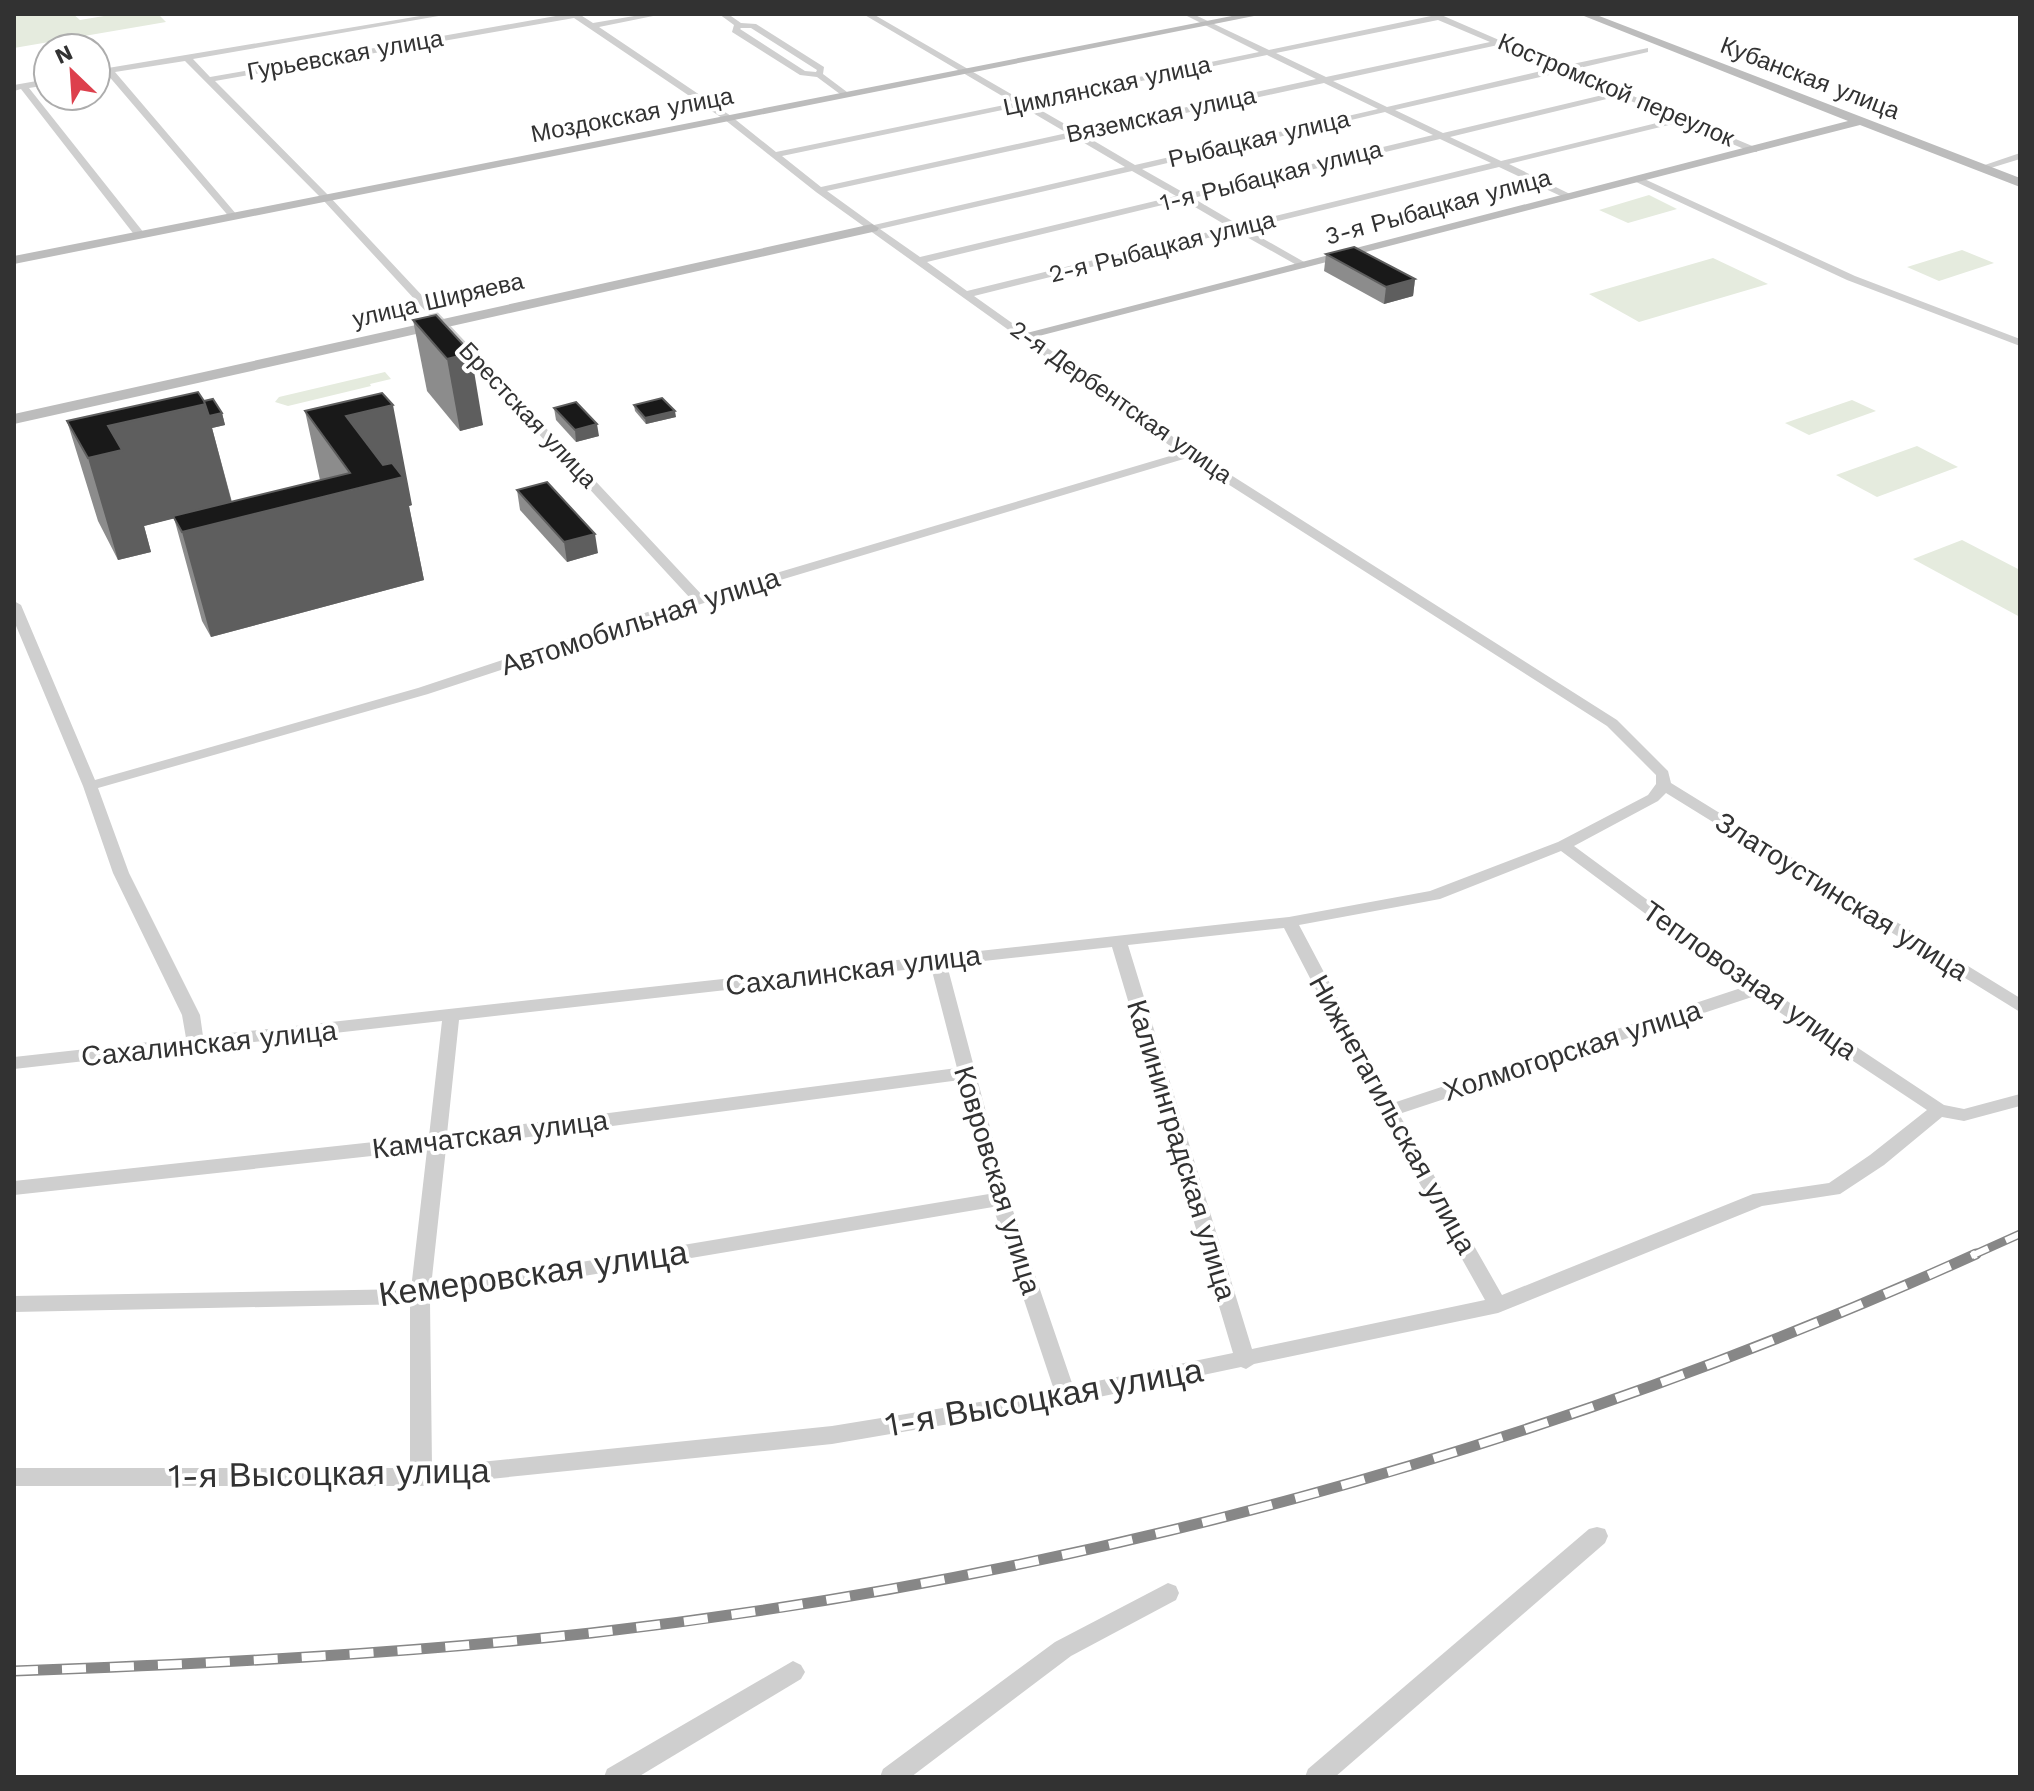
<svg xmlns="http://www.w3.org/2000/svg" width="2034" height="1791" font-family="'Work Sans',sans-serif">
  <rect width="100%" height="100%" fill="#fff"/>
  <g fill="#e5ebde">
    <path d="M14 14H73L80 20 116 14H158L166 22 14 48Z"/>
    <path d="M1649 195 1677 209 1628 223 1599 210Z"/>
    <path d="M1962 250 1994 263 1939 281 1907 267Z"/>
    <path d="M1713 258 1768 284 1639 322 1589 294Z"/>
    <path d="M385 372 391 379 370 384 371 386 288 406 275 402 279 397Z"/>
    <path d="M1852 400 1876 411 1809 435 1785 423Z"/>
    <path d="M1917 446 1958 467 1877 497 1836 475Z"/>
    <path d="M1962 540 2020 570V617L1913 559Z"/>
  </g>
  <g fill="none" stroke-linecap="round" stroke-linejoin="round">
    <g fill="#cfcfcf" fill-rule="evenodd">
      <path d="M432 14H450L193 59 210 77 567 14H579L593 23 646 14H663L599 27 731 116 776 152 1014 103 863 14H873L1023 101 1259 52 1183 14H1193L1269 50 1431 16 1428 14H1439L1499 40 1507 39V43L1563 66 1648 48V52L1571 70 1757 148V152H1751L1681 122 1509 164 1570 194V198L1567 199 1499 167 1246 229 1306 263V267L1302 268 1236 231 974 296 1193 451 1617 720 1668 771 1671 783 2020 998V1012L1666 793 1658 801 1574 846 1763 985 1944 1105 1964 1109 2020 1094V1106L1964 1121 1942 1117 1884 1165 1840 1194 1762 1206 1498 1313 1254 1364 1246 1369 1241 1367 1066 1404 832 1444 421 1486H14V1468H410V1304L14 1312V1296L411 1289 427 1150 14 1195V1181L429 1136 442 1021 14 1069V1057L186 1038 182 1015 113 873 83 786 14 621V601L21 605 95 780 418 688 690 598 323 200 185 61 115 72 237 215V219H231L107 74 96 76V70ZM574 18 725 120 816 192 1180 453 702 595 329 196 215 81ZM1438 20 1490 42 1326 77 1276 53ZM1498 45 1554 68 1387 107 1333 81ZM1267 55 1316 79 1077 131 1030 104ZM1562 72 1611 93 1443 133 1395 110ZM1324 83 1378 109 1135 165 1084 135ZM1619 96 1673 119 1501 161 1450 137ZM1021 106 1067 133 821 187 782 156ZM1385 112 1433 135 1186 194 1142 169ZM1074 137 1125 167 874 225 827 191ZM1440 139 1491 163 1239 225 1193 198ZM1132 171 1176 196 920 257 880 229ZM1183 200 1229 227 967 291 927 262ZM1187 458 1607 726 1656 775V784L1648 795 1558 842 1430 891 1289 917 203 1036 200 1015 129 873 98 788 428 694 704 603ZM1561 851 1744 987 1393 1103 1299 925 1440 899ZM1284 928 1379 1111 1485 1300 1252 1349 1128 945ZM1112 947 1233 1353 1073 1386 1009 1199 947 965ZM931 967 957 1068 447 1134 459 1020ZM1755 996 1927 1110 1870 1155 1829 1183 1753 1194 1502 1295 1399 1114ZM960 1080 989 1194 431 1287 446 1148ZM993 1207 1054 1390 832 1426 432 1467 430 1302Z"/>
      <path d="M719 14H728L741 23 756 24 824 67 823 74 851 95 844 97 817 77 800 75 732 32 734 25ZM741 28H751L817 70 816 72 805 71 740 29Z"/>
      <path d="M48 79V85L29 88 144 233V237H136L21 89 14 91V85Z"/>
      <path d="M2020 153V159L1981 171 1976 168Z"/>
      <path d="M1634 177H1640L1855 276 2020 339V346L1847 280 1634 181Z"/>
      <path d="M1597 1527 1605 1529 1608 1536 1605 1543 1335 1777H1305L1308 1769 1589 1529Z"/>
      <path d="M1168 1583 1176 1586 1179 1593 1176 1600 1071 1656 911 1777H880L883 1769 1055 1642Z"/>
      <path d="M793 1661 801 1665 805 1672 801 1679 638 1777H604L607 1769Z"/>
    </g>
    <g fill="#bcbcbc" fill-rule="evenodd">
      <path d="M1242 14H1264L14 264V256Z"/>
      <path d="M1579 14H1594L2020 178V187L1860 125 1031 338 1019 335 1848 121Z"/>
      <path d="M872 224 879 228 877 231 14 424V414Z"/>
    </g>
    <defs>
      <path id="rail-far1" d="M1971 1256 2020 1234"/>
      <path id="rail" d="M14 1671C207 1664 399 1654 591 1633 1070 1578 1537 1453 1976 1254"/>
    </defs>
    <use href="#rail-far1" stroke="#878787" stroke-width="9"/>
    <use href="#rail" stroke="#878787" stroke-width="11"/>
    <use href="#rail-far1" stroke="#fff" stroke-width="6" stroke-dasharray="19" stroke-linecap="butt"/>
    <use href="#rail" stroke="#fff" stroke-width="8" stroke-dasharray="24" stroke-linecap="butt"/>
  </g>
  <g fill="#8c8c8c">
    <path d="M1326 254 1415 279 1413 296 1384 304 1324 271Z"/>
    <path d="M436 315 483 425 460 431 427 391 413 320Z"/>
    <path d="M204 401 222 413 225 425 212 428 232 502 320 480 305 411 412 505 409 506 424 580 211 637 202 621 174 518 144 526 151 552 118 560 98 521 67 421Z"/>
    <path d="M634 405 676 417 646 424 635 411Z"/>
    <path d="M554 408 599 436 576 442 556 420Z"/>
    <path d="M517 490 598 553 567 562 520 510Z"/>
  </g>
  <g fill="#5e5e5e">
    <path d="M1415 279 1413 296 1384 304 1386 287Z"/>
    <path d="M471 353 483 425 460 431 447 359Z"/>
    <path d="M206 404 222 413 225 425 212 428 232 504 144 526 151 552 118 560 88 458 108 426Z"/>
    <path d="M393 405 412 505 409 506 424 580 211 637 182 532 361 488 346 416Z"/>
    <path d="M675 411 676 417 646 424 645 418Z"/>
    <path d="M597 424 599 436 576 442 575 430Z"/>
    <path d="M595 534 598 553 567 562 564 542Z"/>
  </g>
  <g fill="#191919" stroke="#5e5e5e" stroke-width="2">
    <path d="M1354 247 1415 279 1386 287 1326 254Z"/>
    <path d="M436 315 471 353 447 359 413 320Z"/>
    <path d="M198 392 206 404 108 426 122 450 88 458 67 421Z"/>
    <path d="M382 393 393 405 346 416 383 465 392 463 403 477 182 532 173 516 350 473 305 411Z"/>
    <path d="M662 398 675 411 645 418 634 405Z"/>
    <path d="M213 399 222 413 209 416 204 401Z"/>
    <path d="M576 402 597 424 575 430 554 408Z"/>
    <path d="M547 482 595 534 564 542 517 490Z"/>
  </g>
  <g text-anchor="middle" stroke-width="8" stroke-linejoin="round" paint-order="stroke">
    <g font-size="24" fill="#323232" stroke="#fff">
      <text transform="translate(345 55) rotate(-10)" y="8">Гурьевская улица</text>
      <text transform="translate(1810 78) rotate(21)" y="8">Кубанская улица</text>
      <text transform="translate(1107 86) rotate(-12)" y="8">Цимлянская улица</text>
      <text transform="translate(1616 90) rotate(23)" y="8">Костромской переулок</text>
      <text transform="translate(632 115) rotate(-11)" y="8">Моздокская улица</text>
      <text transform="translate(1161 115) rotate(-12)" y="8">Вяземская улица</text>
      <text transform="translate(1259 139) rotate(-13)" y="8">Рыбацкая улица</text>
      <text transform="translate(1271 176) rotate(-14)" y="8">1-я Рыбацкая улица</text>
      <text transform="translate(1438 207) rotate(-15)" y="8">3-я Рыбацкая улица</text>
      <text transform="translate(1162 247) rotate(-14)" y="8">2-я Рыбацкая улица</text>
      <text transform="translate(438 300) rotate(-13)" y="8">улица Ширяева</text>
      <text transform="translate(1121 402) rotate(35)" y="8">2-я Дербентская улица</text>
      <text transform="translate(528 415) rotate(47)" y="8">Брестская улица</text>
    </g>
    <g font-size="28" fill="#323232" stroke="#fff">
      <text transform="translate(640 621) rotate(-18)" y="10">Автомобильная улица</text>
      <text transform="translate(1842 896) rotate(32)" y="10">Златоустинская улица</text>
      <text transform="translate(853 970) rotate(-7)" y="10">Сахалинская улица</text>
      <text transform="translate(1750 980) rotate(35)" y="10">Тепловозная улица</text>
      <text transform="translate(209 1043) rotate(-6)" y="10">Сахалинская улица</text>
      <text transform="translate(1572 1050) rotate(-18)" y="10">Холмогорская улица</text>
      <text transform="translate(1393 1114) rotate(61)" y="10">Нижнетагильская улица</text>
      <text transform="translate(490 1134) rotate(-7)" y="10">Камчатская улица</text>
      <text transform="translate(1182 1150) rotate(73)" y="10">Калининградская улица</text>
      <text transform="translate(998 1180) rotate(73)" y="10">Ковровская улица</text>
    </g>
    <g font-size="34" fill="#323232" stroke="#fff">
      <text transform="translate(533 1273) rotate(-8)" y="12">Кемеровская улица</text>
      <text transform="translate(1044 1397) rotate(-10)" y="12">1-я Высоцкая улица</text>
      <text transform="translate(329 1473) rotate(-1)" y="12">1-я Высоцкая улица</text>
    </g>
  </g>
  <rect width="2034" height="1791" fill="none" stroke="#323232" stroke-width="32"/>
  <g transform="translate(72 72) rotate(335)"><circle r="38" fill="#ffffff" stroke="#adadad" stroke-width="2"/>
  <path d="M0-6L14 30L0 20L-14 30Z" fill="#dd404d"/>
  <text y="-12" font-size="22" font-weight="bold" text-anchor="middle" fill="#323232">N</text>
  </g>
</svg>
